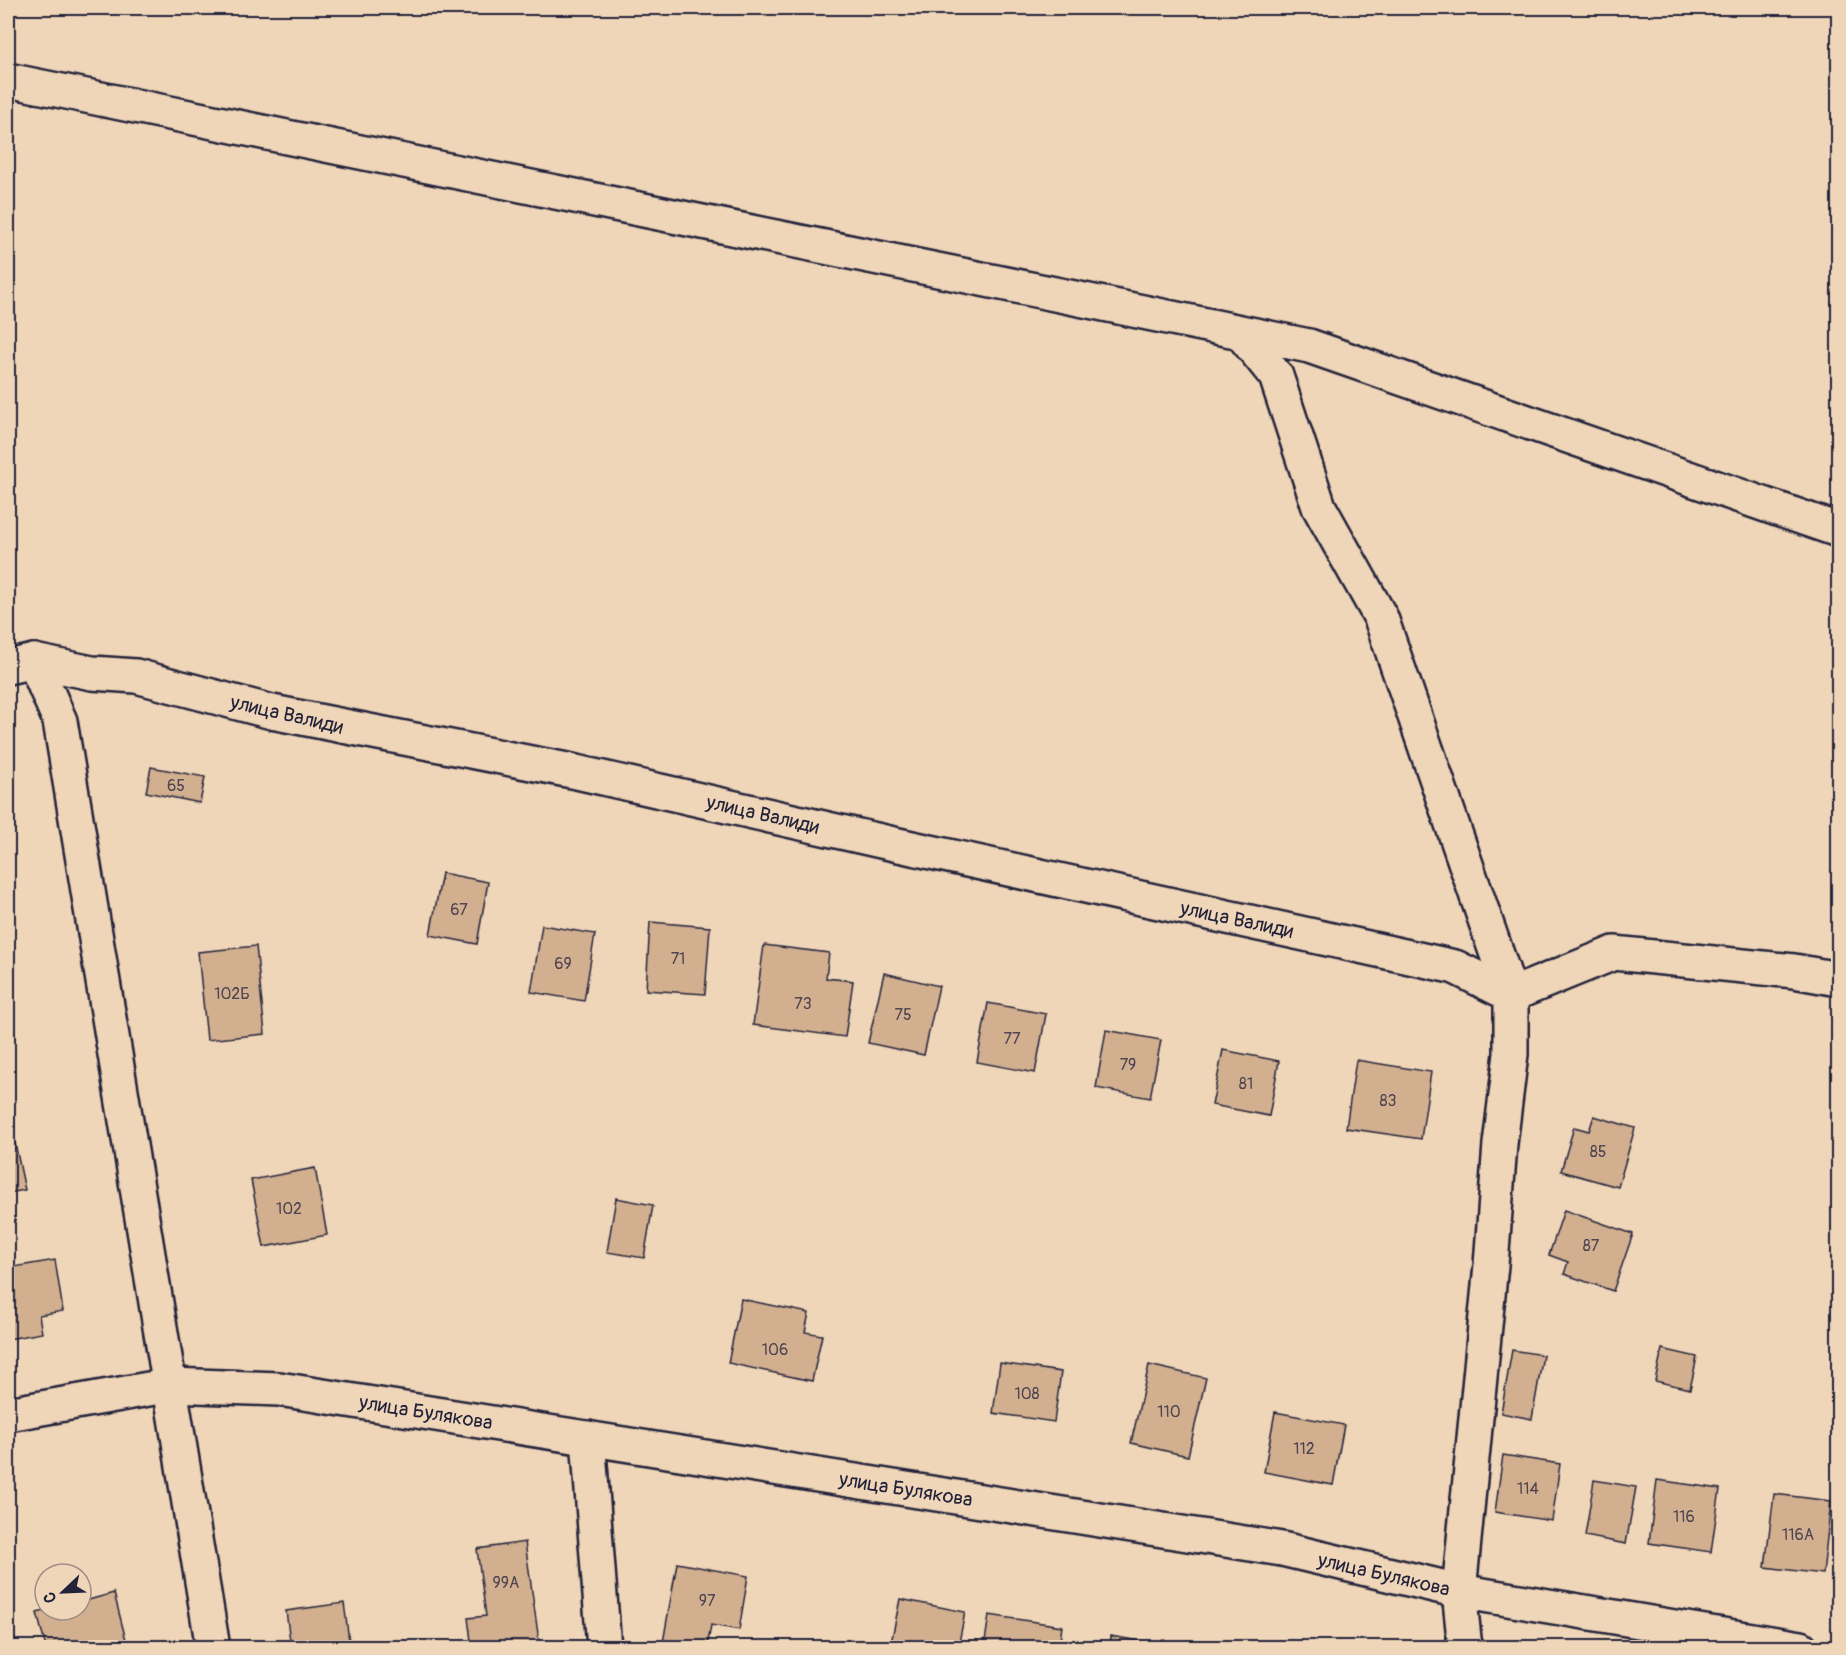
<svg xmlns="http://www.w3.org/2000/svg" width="1846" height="1655" font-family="Pangolin,sans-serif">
  <rect width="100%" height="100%" fill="#f0d6b8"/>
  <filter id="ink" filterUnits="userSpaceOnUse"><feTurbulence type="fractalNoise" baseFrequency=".0167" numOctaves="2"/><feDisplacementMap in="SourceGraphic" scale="12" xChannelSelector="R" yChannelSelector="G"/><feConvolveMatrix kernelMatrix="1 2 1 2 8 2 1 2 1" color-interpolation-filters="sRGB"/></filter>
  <g filter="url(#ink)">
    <g fill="#d2af8f" stroke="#22223b" stroke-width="1.5">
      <path d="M151 767 205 777 200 803 146 792Z"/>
      <path d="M442 873 488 882 477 944 430 935Z"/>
      <path d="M650 922 710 927 705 994 646 990Z"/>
      <path d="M542 925 595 934 584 1001 531 992Z"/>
      <path d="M764 945 829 953 826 978 853 981 845 1037 753 1025Z"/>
      <path d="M256 946 265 1034 207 1040 198 952Z"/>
      <path d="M884 973 939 986 924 1055 868 1043Z"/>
      <path d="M988 1003 1046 1014 1035 1073 977 1062Z"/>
      <path d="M1106 1030 1161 1040 1150 1098 1096 1088Z"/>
      <path d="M1223 1050 1279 1061 1269 1116 1212 1105Z"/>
      <path d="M1356 1060 1431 1072 1421 1139 1346 1128Z"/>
      <path d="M1594 1116 1635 1128 1618 1187 1561 1171 1574 1127 1589 1131Z"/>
      <path d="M15 1143 25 1190 8 1193V1144Z"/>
      <path d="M315 1168 327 1235 264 1247 251 1180Z"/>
      <path d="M616 1198 653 1205 644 1258 607 1252Z"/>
      <path d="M1564 1210 1633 1234 1613 1291 1564 1274 1568 1262 1549 1255Z"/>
      <path d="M55 1260 63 1311 39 1315 42 1333 8 1339V1268Z"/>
      <path d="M741 1299 809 1313 805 1332 822 1335 812 1381 728 1363Z"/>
      <path d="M1662 1349 1697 1357 1690 1389 1655 1381Z"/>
      <path d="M1512 1350 1543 1355 1532 1419 1501 1413Z"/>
      <path d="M1000 1363 1061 1372 1054 1422 993 1413Z"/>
      <path d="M1149 1365 1206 1378 1188 1456 1131 1443Z"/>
      <path d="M1275 1412 1344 1425 1333 1485 1264 1472Z"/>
      <path d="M1503 1455 1560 1464 1552 1521 1495 1512Z"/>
      <path d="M1594 1480 1636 1487 1626 1544 1585 1536Z"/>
      <path d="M1657 1480 1720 1489 1711 1552 1649 1543Z"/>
      <path d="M1774 1494 1831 1501 1823 1574 1765 1567Z"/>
      <path d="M525 1542 540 1648H472L468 1618 486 1616 477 1549Z"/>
      <path d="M677 1563 748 1576 739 1630 711 1625 707 1648H662Z"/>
      <path d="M114 1593 126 1640 95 1648H46L37 1613 48 1610H81V1602Z"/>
      <path d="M900 1599 965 1612 958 1648H890Z"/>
      <path d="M344 1603 350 1648H291L286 1611Z"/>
      <path d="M989 1615 1062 1626 1059 1648H984Z"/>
      <path d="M1111 1636 1180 1648H1110Z"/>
    </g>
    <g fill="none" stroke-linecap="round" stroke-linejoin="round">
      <defs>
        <g id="minor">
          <path d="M1242 334 1276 376 1319 507 1381 618 1511 995V1054L1500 1144 1491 1265 1459 1591 1465 1648"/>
          <path d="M34 661 60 721 213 1648"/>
          <path d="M8 667 34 661 92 673 136 676 272 712 572 771 894 844 1455 967 1511 995 1614 953 1794 971 1838 979"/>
          <path d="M8 1414 171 1385 279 1389 1282 1549 1459 1591 1801 1648"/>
          <path d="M588 1438 604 1648"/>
        </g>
        <path id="major" d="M8 80 1309 346 1838 530"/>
      </defs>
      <use href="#minor" stroke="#22223b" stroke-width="38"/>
      <use href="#major" stroke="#22223b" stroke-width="38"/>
      <use href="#minor" stroke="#f0d6b8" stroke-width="33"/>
      <use href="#major" stroke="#f0d6b8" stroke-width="33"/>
    </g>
  </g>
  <g text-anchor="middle" stroke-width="4.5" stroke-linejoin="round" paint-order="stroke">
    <g font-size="16" fill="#4e4550">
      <text x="176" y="791">65</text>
      <text x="459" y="915">67</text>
      <text x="678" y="964">71</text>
      <text x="563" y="969">69</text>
      <text x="232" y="999">102Б</text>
      <text x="803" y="1009">73</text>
      <text x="903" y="1020">75</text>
      <text x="1012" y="1044">77</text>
      <text x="1128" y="1070">79</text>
      <text x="1246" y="1089">81</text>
      <text x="1388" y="1106">83</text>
      <text x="1598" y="1157">85</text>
      <text x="289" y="1214">102</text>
      <text x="1591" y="1251">87</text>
      <text x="775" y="1355">106</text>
      <text x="1027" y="1399">108</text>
      <text x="1169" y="1417">110</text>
      <text x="1304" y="1454">112</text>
      <text x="1528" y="1494">114</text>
      <text x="1684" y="1522">116</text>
      <text x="1798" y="1540">116А</text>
      <text x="506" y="1588">99А</text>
      <text x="707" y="1606">97</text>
    </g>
    <g font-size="20" fill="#22223b" stroke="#f0d6b8">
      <text transform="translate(287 714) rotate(13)" y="7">улица Валиди</text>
      <text transform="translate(763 814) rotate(13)" y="7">улица Валиди</text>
      <text transform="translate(1237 919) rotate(12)" y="7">улица Валиди</text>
      <text transform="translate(426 1412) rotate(9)" y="7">улица Булякова</text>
      <text transform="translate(906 1489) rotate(9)" y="7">улица Булякова</text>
      <text transform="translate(1384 1574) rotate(13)" y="7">улица Булякова</text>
    </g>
  </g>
  <rect width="1846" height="1655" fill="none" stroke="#f0d6b8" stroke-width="30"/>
  <rect x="15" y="15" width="1816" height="1625" fill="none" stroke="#22223b" stroke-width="2" filter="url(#ink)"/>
  <g transform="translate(63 1592) rotate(247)"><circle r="28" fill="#f0d6b8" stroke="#9e8e86" stroke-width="1.5"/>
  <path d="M0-4.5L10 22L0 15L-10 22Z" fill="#22223b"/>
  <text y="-9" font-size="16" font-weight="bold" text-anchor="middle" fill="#22223b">С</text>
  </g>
</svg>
